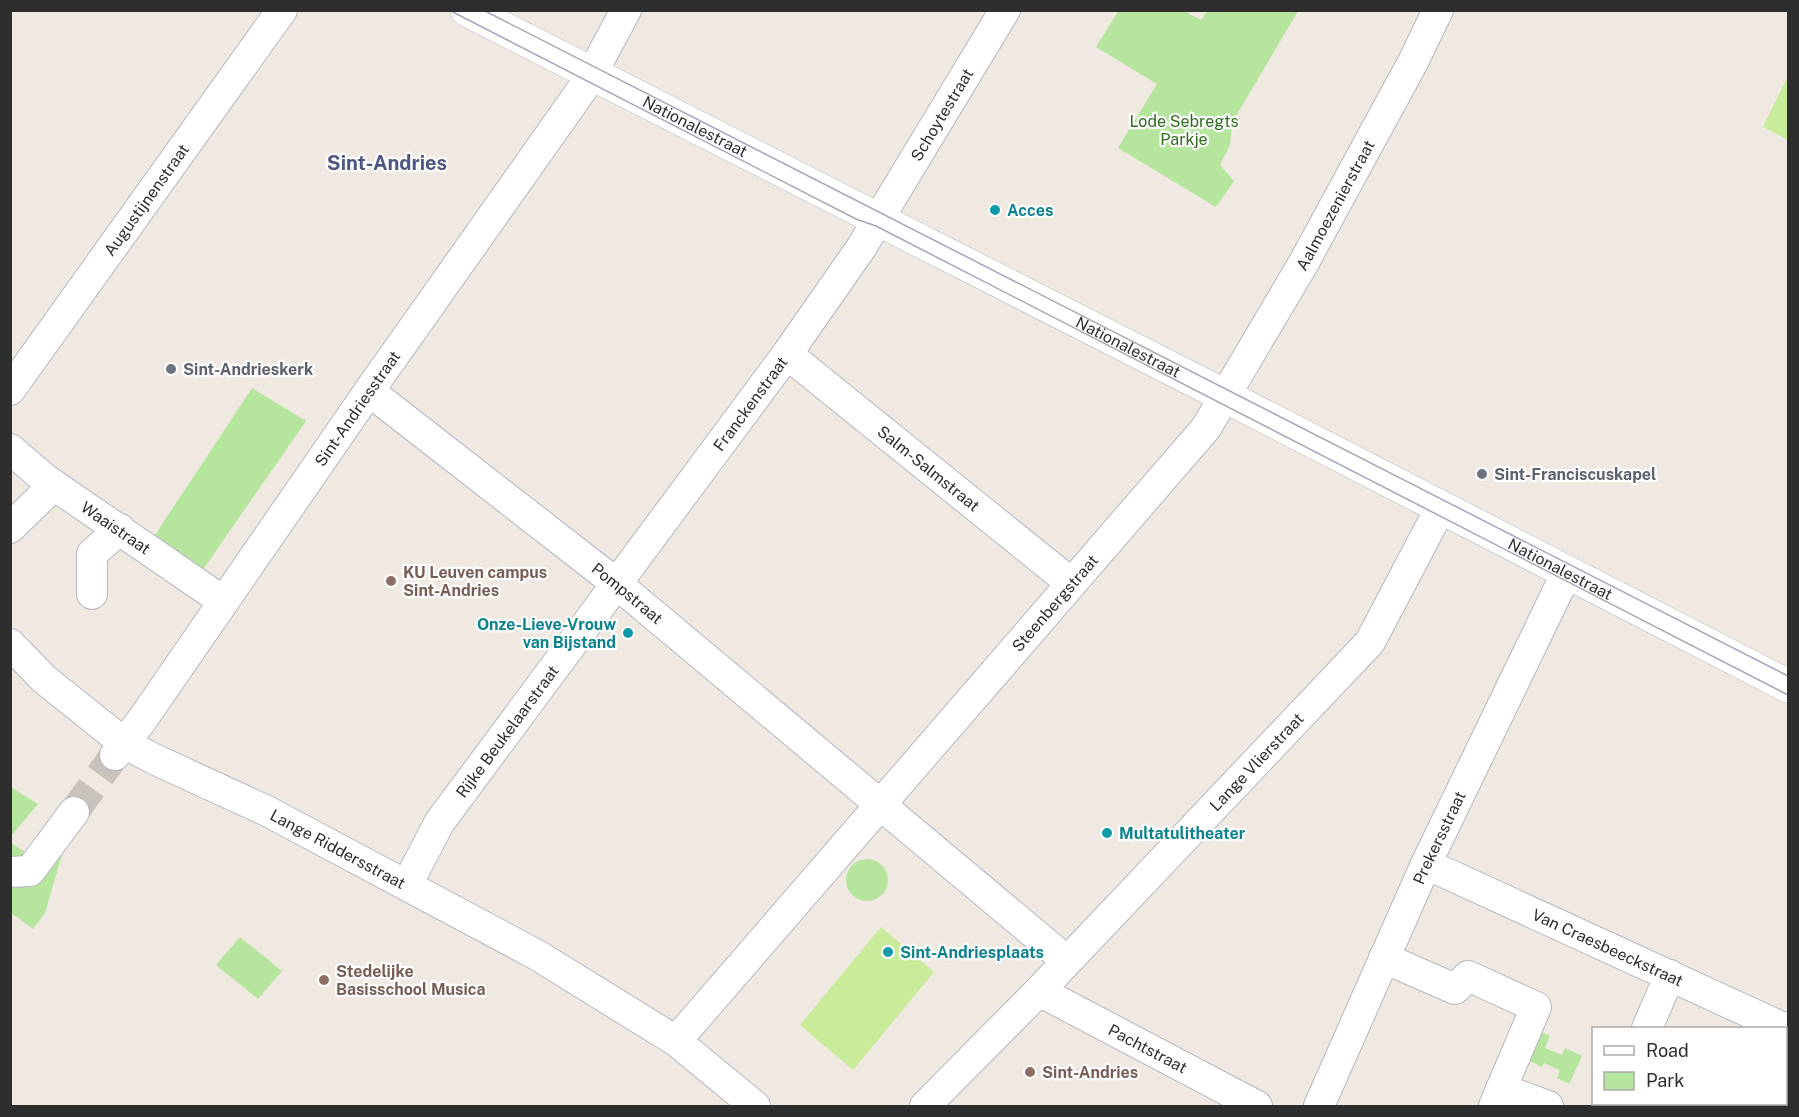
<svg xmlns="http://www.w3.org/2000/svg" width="1799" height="1117" font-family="'Public Sans',sans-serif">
  <rect width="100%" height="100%" fill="#efe9e1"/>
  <g fill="#b6e59e">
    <path d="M1119 10 1184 11 1201 20 1207 11H1298L1232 123 1230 145 1220 165 1234 181 1216 207 1118 148 1157 84 1096 47Z"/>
    <path d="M252 388 306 421 195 581 147 547Z"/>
    <path d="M11 787 38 804 11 836Z"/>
    <path d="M47 834 65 844 45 913 33 929 11 913V843L25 852Z"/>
    <circle cx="867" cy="880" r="21"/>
    <path d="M240 937 282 971 258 999 216 965Z"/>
    <path d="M1539 1031 1550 1036 1545 1048 1562 1055 1565 1048 1582 1056 1569 1084 1557 1078 1560 1070 1544 1063 1542 1067 1517 1055Z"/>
  </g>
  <g fill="#c9ec9a">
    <path d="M1788 76V140L1763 127Z"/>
    <path d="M881 927 934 972 853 1070 800 1025Z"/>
  </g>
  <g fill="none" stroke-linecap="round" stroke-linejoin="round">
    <path stroke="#c8c4bd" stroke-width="30" stroke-dasharray="30 15" stroke-linecap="butt" d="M74 812 115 755"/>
    <defs>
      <g id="street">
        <path id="s1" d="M787 354 1071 583"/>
        <path id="s2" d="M10 390 282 10"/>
        <path id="s3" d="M369 391 617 584 1067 961"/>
        <path id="s4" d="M10 449 45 479 223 601"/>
        <path d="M10 528 54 485"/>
        <path d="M92 594V554L120 529"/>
        <path id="s5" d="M10 644 44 679 124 743 154 759 267 811 537 955 676 1041 755 1106"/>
        <path id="s6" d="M115 755 142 720 369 391 588 81 626 10"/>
        <path id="s7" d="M1426 864 1788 1030"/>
        <path d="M10 872 30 871 74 812"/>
        <path id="s8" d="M407 885 439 823 787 354 861 248 1005 10"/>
        <path d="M1384 958 1455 989 1468 976 1536 1007 1494 1106"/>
        <path id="s9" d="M1039 991 1257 1106"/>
        <path d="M1647 1028 1670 975"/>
        <path id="s10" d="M676 1041 1206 428 1303 264 1413 62 1438 10"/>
        <path d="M1501 1089 1548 1106"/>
        <path id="s11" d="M925 1106 1039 991 1370 642 1441 507"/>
        <path id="s12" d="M1319 1106 1426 864 1567 572"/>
        <path d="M1613 1106 1615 1104"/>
      </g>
      <g id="secondary">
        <path id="s13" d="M467 10 1225 396 1788 686"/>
      </g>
    </defs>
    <use href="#street" stroke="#b4b7c1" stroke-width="32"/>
    <use href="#secondary" stroke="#b4b7c1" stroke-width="34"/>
    <use href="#street" stroke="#fff" stroke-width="30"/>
    <use href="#secondary" stroke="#fff" stroke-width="33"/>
    <g stroke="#a3a6b8" stroke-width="1.5">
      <path d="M449 10 856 219 876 226 1788 695"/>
      <path d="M483 10 1788 676"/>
    </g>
  </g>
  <g fill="#0f9aa8" stroke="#fff" stroke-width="2">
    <circle cx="995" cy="210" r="6"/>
    <circle cx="628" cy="633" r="6"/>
    <circle cx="1107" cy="833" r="6"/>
    <circle cx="888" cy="952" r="6"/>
  </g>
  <g fill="#6b7280" stroke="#fff" stroke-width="2">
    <circle cx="171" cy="369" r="6"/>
    <circle cx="1482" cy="474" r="6"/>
  </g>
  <g fill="#8d6e63" stroke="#fff" stroke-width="2">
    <circle cx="391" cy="581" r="6"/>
    <circle cx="324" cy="980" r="6"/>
    <circle cx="1030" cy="1072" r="6"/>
  </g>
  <g text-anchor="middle" stroke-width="4.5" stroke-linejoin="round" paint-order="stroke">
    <g font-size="16" fill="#2e2e2e" stroke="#fff">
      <text dy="6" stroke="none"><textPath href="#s8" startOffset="939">Schoytestraat</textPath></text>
      <text dy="6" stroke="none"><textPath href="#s13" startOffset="256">Nationalestraat</textPath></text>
      <text dy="6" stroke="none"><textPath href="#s2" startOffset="234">Augustijnenstraat</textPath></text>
      <text dy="6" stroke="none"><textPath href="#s10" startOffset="1068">Aalmoezenierstraat</textPath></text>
      <text dy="6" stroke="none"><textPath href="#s13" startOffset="742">Nationalestraat</textPath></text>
      <text dy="6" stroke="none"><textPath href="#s8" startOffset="592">Franckenstraat</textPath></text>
      <text dy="6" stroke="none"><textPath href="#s6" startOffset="423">Sint-Andriesstraat</textPath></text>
      <text dy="6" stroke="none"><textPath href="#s1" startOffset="182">Salm-Salmstraat</textPath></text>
      <text dy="6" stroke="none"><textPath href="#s4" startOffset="132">Waaistraat</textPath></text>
      <text dy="6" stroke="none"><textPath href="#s13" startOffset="1228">Nationalestraat</textPath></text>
      <text dy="6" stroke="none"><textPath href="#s3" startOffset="328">Pompstraat</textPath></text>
      <text dy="6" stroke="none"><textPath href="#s10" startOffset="579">Steenbergstraat</textPath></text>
      <text dy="6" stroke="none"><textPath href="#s8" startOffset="184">Rijke Beukelaarstraat</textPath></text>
      <text dy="6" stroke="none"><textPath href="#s11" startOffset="478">Lange Vlierstraat</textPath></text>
      <text dy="6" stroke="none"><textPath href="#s12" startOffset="294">Prekersstraat</textPath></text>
      <text dy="6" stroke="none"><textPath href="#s5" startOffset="390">Lange Riddersstraat</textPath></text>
      <text dy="6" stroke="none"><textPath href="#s7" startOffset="200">Van Craesbeeckstraat</textPath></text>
      <text dy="6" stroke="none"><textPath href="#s9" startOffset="123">Pachtstraat</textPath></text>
    </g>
    <g font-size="16" fill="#2c6e1b" stroke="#fff">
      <text x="1184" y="127">Lode Sebregts<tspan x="1184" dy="18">Parkje</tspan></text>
    </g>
    <g font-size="16" font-weight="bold" fill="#0d838f" stroke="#fff" text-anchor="start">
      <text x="1007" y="216">Acces</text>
      <text x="616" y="630" text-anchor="end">Onze-Lieve-Vrouw<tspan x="616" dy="18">van Bijstand</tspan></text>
      <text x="1119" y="839">Multatulitheater</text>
      <text x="900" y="958">Sint-Andriesplaats</text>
    </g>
    <g font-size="16" font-weight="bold" fill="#5b616d" stroke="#fff" text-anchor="start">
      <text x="183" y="375">Sint-Andrieskerk</text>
      <text x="1494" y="480">Sint-Franciscuskapel</text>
    </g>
    <g font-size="16" font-weight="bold" fill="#785e54" stroke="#fff" text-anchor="start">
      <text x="403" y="578">KU Leuven campus<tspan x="403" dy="18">Sint-Andries</tspan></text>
      <text x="336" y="977">Stedelijke<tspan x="336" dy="18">Basisschool Musica</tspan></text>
      <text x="1042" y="1078">Sint-Andries</text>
    </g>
    <g font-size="20" font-weight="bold" fill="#4d5680" stroke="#fff">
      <text x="387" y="170">Sint-Andries</text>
    </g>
  </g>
  <rect width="1799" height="1117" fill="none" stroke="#2e2e2e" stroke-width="24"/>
  <rect x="1592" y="1027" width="195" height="78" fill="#ffffff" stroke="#ababab" stroke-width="1.5"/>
  <rect x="1604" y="1046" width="30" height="9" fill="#ffffff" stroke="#ababab" stroke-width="1.5"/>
  <text x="1646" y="1057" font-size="18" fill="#2e2e2e">Road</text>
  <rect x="1604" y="1072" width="30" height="18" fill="#b6e59e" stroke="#ababab" stroke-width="1.5"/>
  <text x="1646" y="1087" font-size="18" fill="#2e2e2e">Park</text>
</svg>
